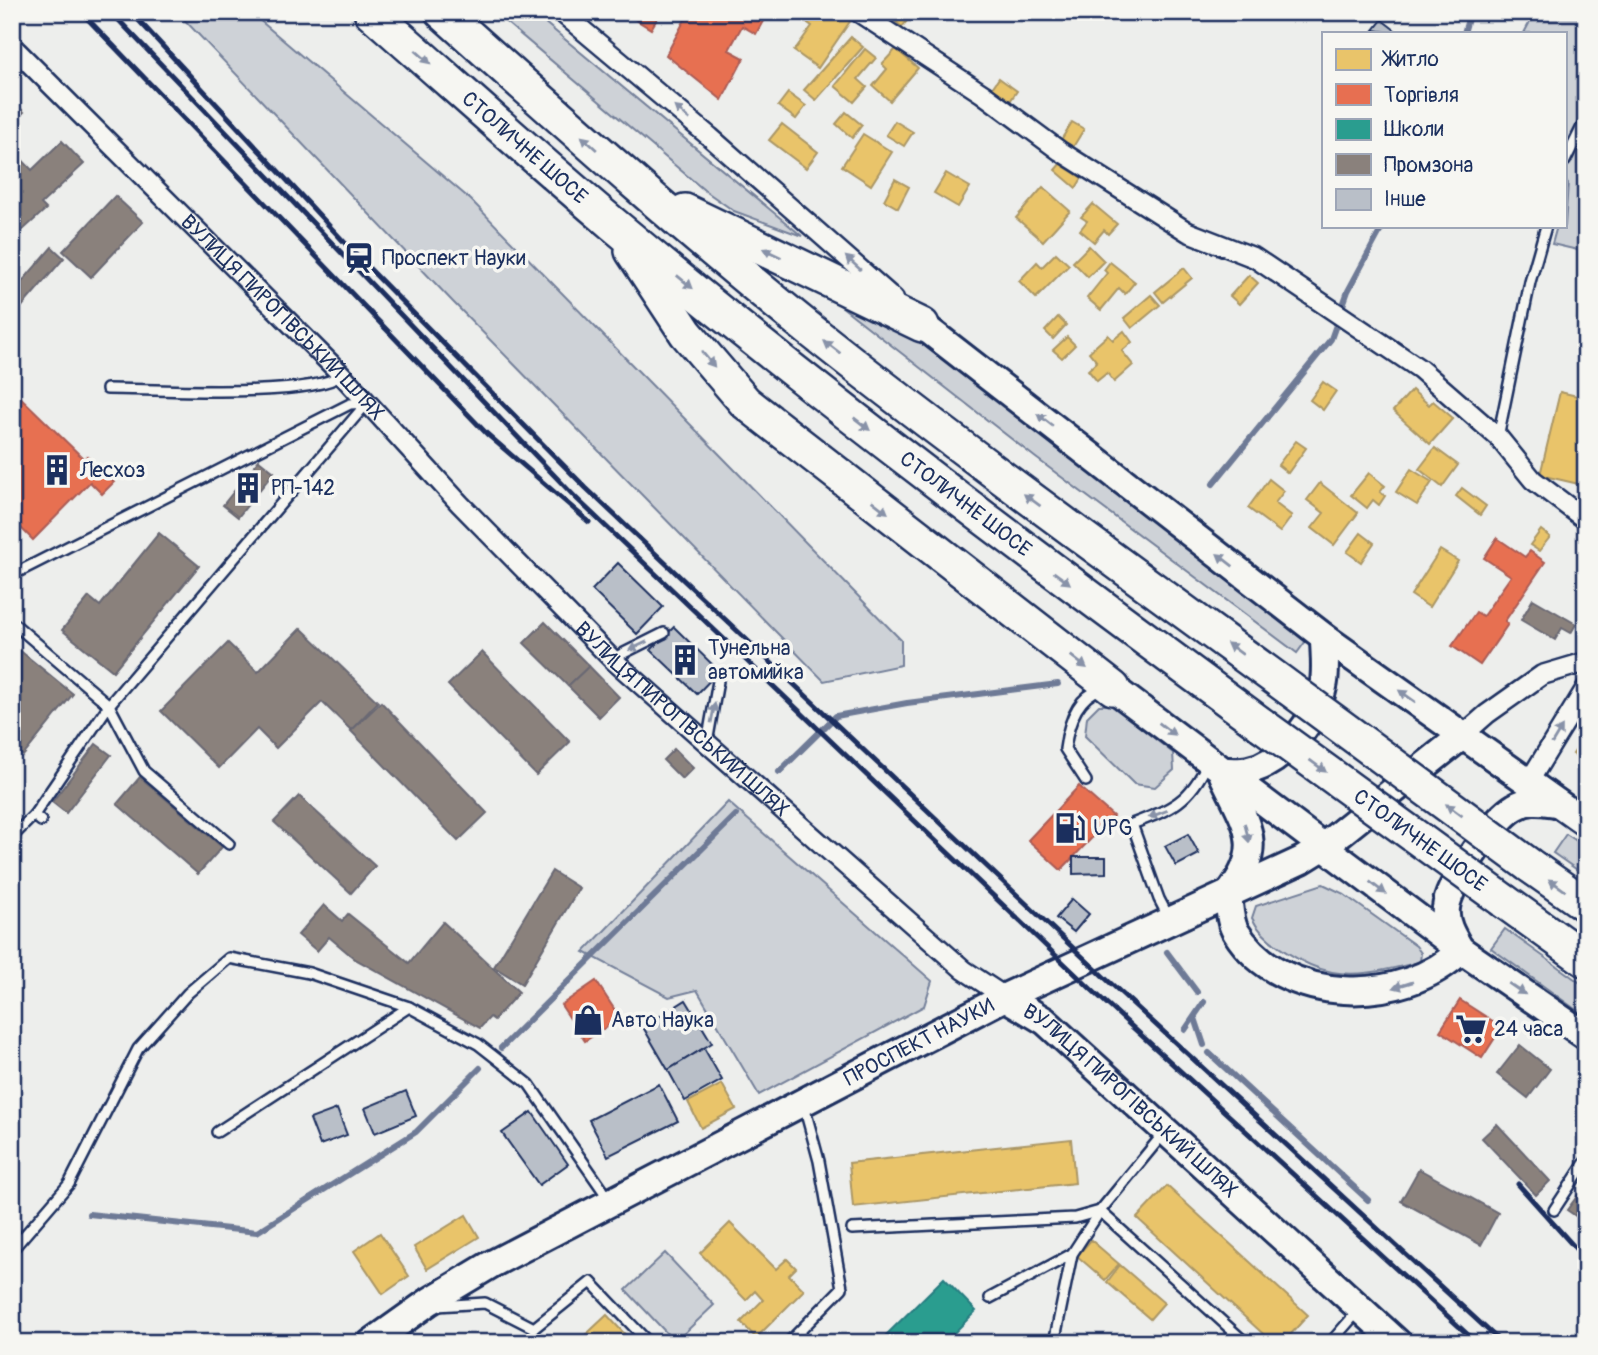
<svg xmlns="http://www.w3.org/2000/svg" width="1598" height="1355" font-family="Pangolin,sans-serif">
  <rect width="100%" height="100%" fill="#edeeec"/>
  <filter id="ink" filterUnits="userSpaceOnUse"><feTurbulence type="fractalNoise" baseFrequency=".0143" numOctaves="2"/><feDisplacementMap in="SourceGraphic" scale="14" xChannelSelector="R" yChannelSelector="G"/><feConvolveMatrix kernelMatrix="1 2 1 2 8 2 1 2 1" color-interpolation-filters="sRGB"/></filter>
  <g filter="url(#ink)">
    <g fill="#ced2d7" stroke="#74809a" stroke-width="2">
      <path d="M177 12H250L471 200 901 640V665L824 681 453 302Z"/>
      <path d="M494 12H532L802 236 734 211 704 190Z"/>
      <path d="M1535 12H1586V252L1552 244 1557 226H1565L1568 183 1565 181V33H1524Z"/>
      <path d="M814 285 895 323 1308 638 1297 653 1036 458Z"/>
      <path d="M1099 705H1112L1173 753 1174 770 1155 787 1134 784 1085 736 1087 717Z"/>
      <path d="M728 802 932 981 924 1006 759 1095 697 990 669 997 584 952Z"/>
      <path d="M1566 834 1586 847V876L1553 853Z"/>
      <path d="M1323 884 1342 893 1416 946 1421 953 1420 962C1393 968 1360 978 1332 972 1306 967 1263 942 1252 918L1256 906Z"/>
      <path d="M1505 929 1586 987V1017L1491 948Z"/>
      <path d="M665 1253 714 1305 675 1342 626 1290Z"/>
    </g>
    <g fill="#e9c46a" stroke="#ab9766" stroke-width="2">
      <path d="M811 12H840L851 20 818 68 794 51 812 26 805 21Z"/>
      <path d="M892 12H914L902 27 889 16Z"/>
      <path d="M851 37 863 47 816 100 804 90Z"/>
      <path d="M865 49 876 58 858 79 867 87 854 102 835 86Z"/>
      <path d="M896 49 918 68 890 101 873 86 887 69 882 64Z"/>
      <path d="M999 78 1017 91 1008 104 990 91Z"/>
      <path d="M788 93 806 106 796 119 778 106Z"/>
      <path d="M846 112 862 125 852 138 836 124Z"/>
      <path d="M895 121 913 132 904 146 886 135Z"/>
      <path d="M1072 122 1084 129 1073 147 1061 140Z"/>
      <path d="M782 124 818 152 806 168 769 140Z"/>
      <path d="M863 134 892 152 871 185 842 166Z"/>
      <path d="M1060 164 1082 178 1076 188 1055 170Z"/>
      <path d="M946 173 970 187 958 207 934 193Z"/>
      <path d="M895 179 909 187 898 208 884 200Z"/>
      <path d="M1043 187 1070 211 1043 241 1016 218Z"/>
      <path d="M1093 204 1117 224 1108 234 1104 230 1094 242 1080 230 1087 221 1081 217Z"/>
      <path d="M1089 246 1104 261 1088 277 1073 262Z"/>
      <path d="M1056 253 1069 265 1036 298 1019 281 1037 262 1042 267Z"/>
      <path d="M1110 262 1135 282 1125 294 1119 288 1101 310 1087 298 1107 273 1104 270Z"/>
      <path d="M1184 268 1192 278 1163 302 1155 292Z"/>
      <path d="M1249 275 1258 283 1239 304 1230 296Z"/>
      <path d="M1151 295 1160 305 1132 328 1124 318Z"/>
      <path d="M1058 317 1066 325 1053 339 1045 331Z"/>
      <path d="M1124 331 1132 342 1122 351 1133 365 1114 382 1107 373 1097 381 1088 370 1097 362 1089 352 1108 335 1113 340Z"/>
      <path d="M1067 337 1075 345 1062 358 1053 350Z"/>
      <path d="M1323 382 1336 391 1323 410 1310 400Z"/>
      <path d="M1412 390 1429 405 1433 401 1453 418 1430 444 1393 411Z"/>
      <path d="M1560 392 1586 398V472L1583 485 1540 475Z"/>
      <path d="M1296 441 1306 448 1288 473 1278 465Z"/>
      <path d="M1435 448 1458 465 1442 487 1419 469Z"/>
      <path d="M1411 469 1432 482 1417 505 1396 492Z"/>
      <path d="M1369 473 1385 486 1380 492 1385 496 1379 505 1373 500 1367 508 1351 495Z"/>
      <path d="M1269 479 1284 491 1275 503 1292 516 1280 532 1248 508Z"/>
      <path d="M1320 483 1358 513 1334 545 1312 528 1324 513 1307 500Z"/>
      <path d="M1462 488 1486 506 1480 515 1456 496Z"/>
      <path d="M1541 530 1550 537 1539 551 1530 545Z"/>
      <path d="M1361 533 1374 543 1361 562 1347 552Z"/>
      <path d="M1440 550 1458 561 1429 607 1411 595Z"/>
      <path d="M1586 735V763L1573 754Z"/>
      <path d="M722 1084 736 1109 701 1128 688 1102Z"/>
      <path d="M1071 1139 1075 1183 853 1207 849 1163Z"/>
      <path d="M1167 1186 1308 1315 1283 1343H1273L1137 1218Z"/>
      <path d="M466 1215 479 1237 427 1269 414 1247Z"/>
      <path d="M730 1223 776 1269 787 1259 796 1268 789 1275 804 1290 756 1338 741 1322 763 1300 755 1291 746 1300 700 1253Z"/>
      <path d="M380 1233 409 1276 383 1294 354 1251Z"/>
      <path d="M1091 1240 1119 1264 1105 1280 1077 1256Z"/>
      <path d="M1120 1265 1164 1303 1150 1319 1107 1282Z"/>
      <path d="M607 1315 633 1343H577Z"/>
    </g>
    <g fill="#e76f51" stroke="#aa5c55" stroke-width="2">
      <path d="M634 12H661L651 29 631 17Z"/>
      <path d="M689 12H768L756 34 742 26 729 50 744 58 722 100 666 55Z"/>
      <path d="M12 389 84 459 87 456 114 482 102 494 90 482 33 540 20 527 12 536Z"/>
      <path d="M1497 538 1525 557 1530 551 1545 562 1505 621 1508 624 1480 665 1452 646 1476 612 1483 616 1511 576 1484 558Z"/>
      <path d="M1079 786 1113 816 1061 870 1028 840Z"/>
      <path d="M596 981 620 1018 585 1041 561 1005Z"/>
      <path d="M1460 1000 1502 1027 1482 1058 1440 1031Z"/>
    </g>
    <path fill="#2a9d8f" stroke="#267c80" stroke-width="2" d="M944 1278 976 1311 944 1343H878Z"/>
    <g fill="#8a817c" stroke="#696873" stroke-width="2">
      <path d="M12 100 24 112 12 123Z"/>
      <path d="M62 141 84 164 41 204 46 209 12 240V149L32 170Z"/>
      <path d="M115 196 143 222 91 277 63 251Z"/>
      <path d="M52 247 64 258 12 318V293Z"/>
      <path d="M259 460 274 472 238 517 223 505Z"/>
      <path d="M159 533 199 566 113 671 62 630 89 597 100 606Z"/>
      <path d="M1533 599 1576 624 1571 633 1562 628 1555 640 1521 620Z"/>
      <path d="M545 622 589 666 568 686 524 643Z"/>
      <path d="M301 628 378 702 351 730 322 702 276 748 257 729 219 768 161 711 228 643 258 672Z"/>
      <path d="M18 649 73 694 23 756 12 748V655Z"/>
      <path d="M482 652 570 742 536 775 448 685Z"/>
      <path d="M589 666 619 697 599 717 568 686Z"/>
      <path d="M381 702 487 813 458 841 351 731Z"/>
      <path d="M96 744 111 755 66 813 52 802Z"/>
      <path d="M674 749 693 768 682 779 663 760Z"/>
      <path d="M140 777 222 847 198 874 117 804Z"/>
      <path d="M299 796 375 866 351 893 274 822Z"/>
      <path d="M552 871 579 888 522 984 494 967Z"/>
      <path d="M324 905 342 921 348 914 409 963 443 922 519 992 494 1020 490 1017 480 1028 355 959 329 937 317 951 298 935Z"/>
      <path d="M1520 1045 1550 1069 1528 1098 1497 1074Z"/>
      <path d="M1497 1124 1550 1181 1536 1195 1482 1138Z"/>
      <path d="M1419 1169 1498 1213 1481 1245 1401 1201Z"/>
      <path d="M1586 1184V1223L1567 1210Z"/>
    </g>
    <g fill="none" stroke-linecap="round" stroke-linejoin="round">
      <g stroke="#6e7a96" stroke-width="6">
        <path d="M1464 33 1470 12"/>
        <path d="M1213 484 1331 339 1348 291 1383 226"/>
        <path d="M779 772 836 716 907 703 1058 684"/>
        <path d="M1167 952 1197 992"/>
        <path d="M1195 1018 1204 1045"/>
        <path d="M1185 1030 1204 1002"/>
        <path d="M501 1048 736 815"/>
        <path d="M1209 1053 1368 1200"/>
        <path d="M89 1214 257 1232 416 1132 480 1068"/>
      </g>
    </g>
    <g fill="#b9bfc8" stroke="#1b2f5e" stroke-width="2">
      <path d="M1382 20 1395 30 1392 33 1374 30Z"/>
      <path d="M618 563 663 607 637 634 592 590Z"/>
      <path d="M674 627 719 671 697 694 651 650Z"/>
      <path d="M1188 834 1199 854 1176 866 1165 846Z"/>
      <path d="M1073 857H1106V873L1073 874Z"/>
      <path d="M1072 899 1089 914 1074 932 1056 918Z"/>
      <path d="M686 1000 712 1043 668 1070 643 1027Z"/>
      <path d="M704 1048 722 1080 685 1101 668 1070Z"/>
      <path d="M659 1084 678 1121 608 1156 589 1120Z"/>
      <path d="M406 1091 416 1116 375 1133 365 1108Z"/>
      <path d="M337 1109 347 1135 320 1145 310 1119Z"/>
      <path d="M532 1112 568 1164 539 1185 502 1133Z"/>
    </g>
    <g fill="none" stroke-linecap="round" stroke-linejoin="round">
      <defs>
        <g id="lane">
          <path d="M1565 161 1586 119"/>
          <path d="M107 389C156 389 307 399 342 375"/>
          <path d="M1498 437 1530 282 1546 226"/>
          <path d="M12 575 350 404 367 403"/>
          <path d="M12 622 109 705 144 771 229 844"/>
          <path d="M612 659 664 633"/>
          <path d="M707 743 718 681"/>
          <path d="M1086 781 1065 749C1068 725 1076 697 1101 689"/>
          <path d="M41 821 34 815 109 705 367 403"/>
          <path d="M12 837 34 815"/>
          <path d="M1170 920 1159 899 1132 824C1171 809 1190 802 1208 762"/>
          <path d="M217 1132 409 1007 478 1044 529 1084 609 1199"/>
          <path d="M1554 1210 1586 1161"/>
          <path d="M852 1229 1075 1218 1100 1211 1246 1343"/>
          <path d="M12 1250 69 1184 138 1049 188 993 229 958 309 973 409 1007"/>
          <path d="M990 1298 1072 1254"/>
          <path d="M437 1306 485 1303 534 1328 591 1282 649 1343"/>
          <path d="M788 1343 842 1288 819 1161 804 1106"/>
          <path d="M1054 1343 1072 1254 1100 1211 1164 1133"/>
          <path d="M1330 1343 1359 1310"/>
        </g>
        <g id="street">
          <path d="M561 12 710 137 894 299"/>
          <path d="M858 12 983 94 1060 151 1188 232 1255 258 1420 369 1498 437 1533 480 1586 520"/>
          <path id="s1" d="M12 46 342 375 460 504 612 659 964 970 1005 997"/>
          <path d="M1462 736 1487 714 1542 675 1586 662"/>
          <path d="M1528 783 1586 688"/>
        </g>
        <g id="secondary">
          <path d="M922 325 1324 637 1586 823"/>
          <path d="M1113 688 1461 950 1586 1036"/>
          <path d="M1222 771C1230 771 1241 772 1249 770 1284 763 1316 719 1323 687 1327 672 1324 653 1324 637"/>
          <path d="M1223 775C1246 824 1267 847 1228 895 1230 907 1229 921 1236 932 1282 1006 1404 1007 1461 950"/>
          <path d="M1460 949C1453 937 1444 923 1446 908 1448 884 1494 819 1515 807 1529 798 1541 801 1557 803"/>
          <path id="s2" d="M1005 997 1045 1021 1398 1343"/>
          <path id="s3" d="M371 1343 430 1301 490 1265 1005 997 1302 860 1323 847 1462 736"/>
        </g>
        <g id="highway">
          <path id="s4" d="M371 12C452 83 531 155 613 224 823 400 1042 563 1262 725"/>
          <path d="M442 12C564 121 686 231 814 333 969 456 1130 572 1290 689"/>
          <path d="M685 211 922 325"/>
          <path d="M632 251 686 333 745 402 1113 688"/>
          <path d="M1529 865 1586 905"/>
          <path d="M1504 901 1586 960"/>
        </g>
      </defs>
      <use href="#lane" stroke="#1b2f5e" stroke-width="14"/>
      <use href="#street" stroke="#1b2f5e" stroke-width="23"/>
      <use href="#secondary" stroke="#1b2f5e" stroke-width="32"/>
      <use href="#highway" stroke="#1b2f5e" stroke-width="38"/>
      <use href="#lane" stroke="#f6f6f2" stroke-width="9"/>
      <use href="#street" stroke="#f6f6f2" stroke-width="18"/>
      <use href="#secondary" stroke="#f6f6f2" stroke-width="26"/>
      <use href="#highway" stroke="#f6f6f2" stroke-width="33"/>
      <g stroke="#1b2f5e" stroke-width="5">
        <path d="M81 12 487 434 589 522"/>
        <path d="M111 12 576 498 1092 990 1477 1343"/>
        <path d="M131 12 359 258 586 488 1105 978 1502 1343"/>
        <path d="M1518 1184 1586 1260"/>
      </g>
      <defs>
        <g id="highway-bridge">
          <path d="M1290 689 1529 865"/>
          <path id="s5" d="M1262 725 1504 901"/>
        </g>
      </defs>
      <use href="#highway-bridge" stroke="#1b2f5e" stroke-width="38" stroke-linecap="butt"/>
      <use href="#highway-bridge" stroke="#f6f6f2" stroke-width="33"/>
    </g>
    <defs><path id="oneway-solid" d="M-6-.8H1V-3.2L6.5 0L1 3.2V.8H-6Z" transform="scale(1.75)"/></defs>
    <g fill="#8892a8">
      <use href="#oneway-solid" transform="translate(423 57) rotate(41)"/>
      <use href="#oneway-solid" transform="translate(682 113) rotate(-140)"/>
      <use href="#oneway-solid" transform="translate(589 143) rotate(-138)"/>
      <use href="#oneway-solid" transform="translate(772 253) rotate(-154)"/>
      <use href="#oneway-solid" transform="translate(853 263) rotate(-138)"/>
      <use href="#oneway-solid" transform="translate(685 282) rotate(39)"/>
      <use href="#oneway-solid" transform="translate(832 347) rotate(-143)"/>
      <use href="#oneway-solid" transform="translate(708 359) rotate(50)"/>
      <use href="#oneway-solid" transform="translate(1045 420) rotate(-142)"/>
      <use href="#oneway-solid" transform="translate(862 424) rotate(38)"/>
      <use href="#oneway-solid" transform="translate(1032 500) rotate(-144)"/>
      <use href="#oneway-solid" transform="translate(880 507) rotate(38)"/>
      <use href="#oneway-solid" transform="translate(1225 560) rotate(-142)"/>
      <use href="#oneway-solid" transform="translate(1062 578) rotate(36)"/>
      <use href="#oneway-solid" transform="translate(638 646) rotate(154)"/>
      <use href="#oneway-solid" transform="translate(1235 649) rotate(-144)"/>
      <use href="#oneway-solid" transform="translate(1079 662) rotate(38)"/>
      <use href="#oneway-solid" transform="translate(1407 696) rotate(-145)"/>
      <use href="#oneway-solid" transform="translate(713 713) rotate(-79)"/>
      <use href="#oneway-solid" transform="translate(1167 729) rotate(37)"/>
      <use href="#oneway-solid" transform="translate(1557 735) rotate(-59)"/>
      <use href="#oneway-solid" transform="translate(1318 766) rotate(36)"/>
      <use href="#oneway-solid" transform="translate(1454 810) rotate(-144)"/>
      <use href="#oneway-solid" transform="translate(1158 814) rotate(159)"/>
      <use href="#oneway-solid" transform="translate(1247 833) rotate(76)"/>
      <use href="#oneway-solid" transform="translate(1557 885) rotate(-145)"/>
      <use href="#oneway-solid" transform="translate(1378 888) rotate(37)"/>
      <use href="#oneway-solid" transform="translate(1403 985) rotate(163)"/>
      <use href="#oneway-solid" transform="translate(1517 989) rotate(34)"/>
    </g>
  </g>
  <defs>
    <symbol id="station-bare" viewBox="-9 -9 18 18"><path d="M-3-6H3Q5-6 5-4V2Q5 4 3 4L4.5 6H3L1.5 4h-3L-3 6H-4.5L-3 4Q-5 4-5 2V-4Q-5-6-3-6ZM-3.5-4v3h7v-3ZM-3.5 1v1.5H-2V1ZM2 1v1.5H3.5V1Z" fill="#1b2f5e" stroke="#f6f6f2" stroke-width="2.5" paint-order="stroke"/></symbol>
    <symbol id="building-bare" viewBox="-9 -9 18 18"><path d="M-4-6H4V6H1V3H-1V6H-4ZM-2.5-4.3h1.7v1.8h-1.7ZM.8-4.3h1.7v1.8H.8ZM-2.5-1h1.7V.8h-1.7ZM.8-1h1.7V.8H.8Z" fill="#1b2f5e" stroke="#f6f6f2" stroke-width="2.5" paint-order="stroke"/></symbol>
    <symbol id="fuel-bare" viewBox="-9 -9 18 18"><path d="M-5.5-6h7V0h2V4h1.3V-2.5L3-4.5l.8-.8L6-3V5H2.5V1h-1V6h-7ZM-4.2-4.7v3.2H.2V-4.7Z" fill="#1b2f5e" stroke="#f6f6f2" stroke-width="2.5" paint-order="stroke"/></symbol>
    <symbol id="shop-bare" viewBox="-9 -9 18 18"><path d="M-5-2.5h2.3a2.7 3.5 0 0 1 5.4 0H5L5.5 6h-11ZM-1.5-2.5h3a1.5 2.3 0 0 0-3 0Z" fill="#1b2f5e" stroke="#f6f6f2" stroke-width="2.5" paint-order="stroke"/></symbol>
    <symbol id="supermarket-bare" viewBox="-9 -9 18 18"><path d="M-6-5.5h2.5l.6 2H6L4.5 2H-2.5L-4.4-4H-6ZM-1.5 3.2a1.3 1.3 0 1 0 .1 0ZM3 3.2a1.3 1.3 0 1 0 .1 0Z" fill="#1b2f5e" stroke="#f6f6f2" stroke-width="2.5" paint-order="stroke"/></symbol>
  </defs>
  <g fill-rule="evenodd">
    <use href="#station-bare" x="337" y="236" width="44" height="44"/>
    <use href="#building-bare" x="35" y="448" width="44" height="44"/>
    <use href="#building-bare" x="226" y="466" width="44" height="44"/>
    <use href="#building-bare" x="663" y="638" width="44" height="44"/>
    <use href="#fuel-bare" x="1048" y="806" width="44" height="44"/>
    <use href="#shop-bare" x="566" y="998" width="44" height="44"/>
    <use href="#supermarket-bare" x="1449" y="1007" width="44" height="44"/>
  </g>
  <g text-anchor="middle" stroke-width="7" stroke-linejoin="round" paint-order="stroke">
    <g font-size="21" fill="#1b2f5e" stroke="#f6f6f2">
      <text dy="7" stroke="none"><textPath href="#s4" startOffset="205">СТОЛИЧНЕ ШОСЕ</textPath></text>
      <text dy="7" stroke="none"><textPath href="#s1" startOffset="383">ВУЛИЦЯ ПИРОГІВСЬКИЙ ШЛЯХ</textPath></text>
      <text dy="7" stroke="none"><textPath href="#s4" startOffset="772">СТОЛИЧНЕ ШОСЕ</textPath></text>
      <text dy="7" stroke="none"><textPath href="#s1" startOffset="950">ВУЛИЦЯ ПИРОГІВСЬКИЙ ШЛЯХ</textPath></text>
      <text dy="7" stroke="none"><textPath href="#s5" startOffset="196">СТОЛИЧНЕ ШОСЕ</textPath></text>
      <text dy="7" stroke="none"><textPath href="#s3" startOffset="626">ПРОСПЕКТ НАУКИ</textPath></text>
      <text dy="7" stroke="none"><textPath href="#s2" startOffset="163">ВУЛИЦЯ ПИРОГІВСЬКИЙ ШЛЯХ</textPath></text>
    </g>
    <g font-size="21" fill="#1b2f5e" stroke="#f6f6f2" text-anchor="start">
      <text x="382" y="265">Проспект Науки</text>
      <text x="80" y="477">Лесхоз</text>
      <text x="271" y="495">РП-142</text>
      <text x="708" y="655">Тунельна<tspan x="708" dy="24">автомийка</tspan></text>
      <text x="1093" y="835">UPG</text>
      <text x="611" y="1027">Авто Наука</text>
      <text x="1494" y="1036">24 часа</text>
    </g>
  </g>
  <rect width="1598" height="1355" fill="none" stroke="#f6f6f2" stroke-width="42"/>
  <rect x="21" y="21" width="1556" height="1313" fill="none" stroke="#1b2f5e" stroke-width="2.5" filter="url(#ink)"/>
  <rect x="1322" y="32" width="245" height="196" fill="#f6f6f2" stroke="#9ea6b7" stroke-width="2"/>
  <rect x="1336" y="49" width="35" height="21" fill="#e9c46a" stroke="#9ea6b7" stroke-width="2"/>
  <text x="1384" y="66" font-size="21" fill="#1b2f5e">Житло</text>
  <rect x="1336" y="84" width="35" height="21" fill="#e76f51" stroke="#9ea6b7" stroke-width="2"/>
  <text x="1384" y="102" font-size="21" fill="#1b2f5e">Торгівля</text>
  <rect x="1336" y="119" width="35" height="21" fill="#2a9d8f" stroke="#9ea6b7" stroke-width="2"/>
  <text x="1384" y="136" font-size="21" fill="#1b2f5e">Школи</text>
  <rect x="1336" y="154" width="35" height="21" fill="#8a817c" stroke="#9ea6b7" stroke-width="2"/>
  <text x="1384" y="172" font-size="21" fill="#1b2f5e">Промзона</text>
  <rect x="1336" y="189" width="35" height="21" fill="#b9bfc8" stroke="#9ea6b7" stroke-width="2"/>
  <text x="1384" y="206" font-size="21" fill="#1b2f5e">Інше</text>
</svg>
